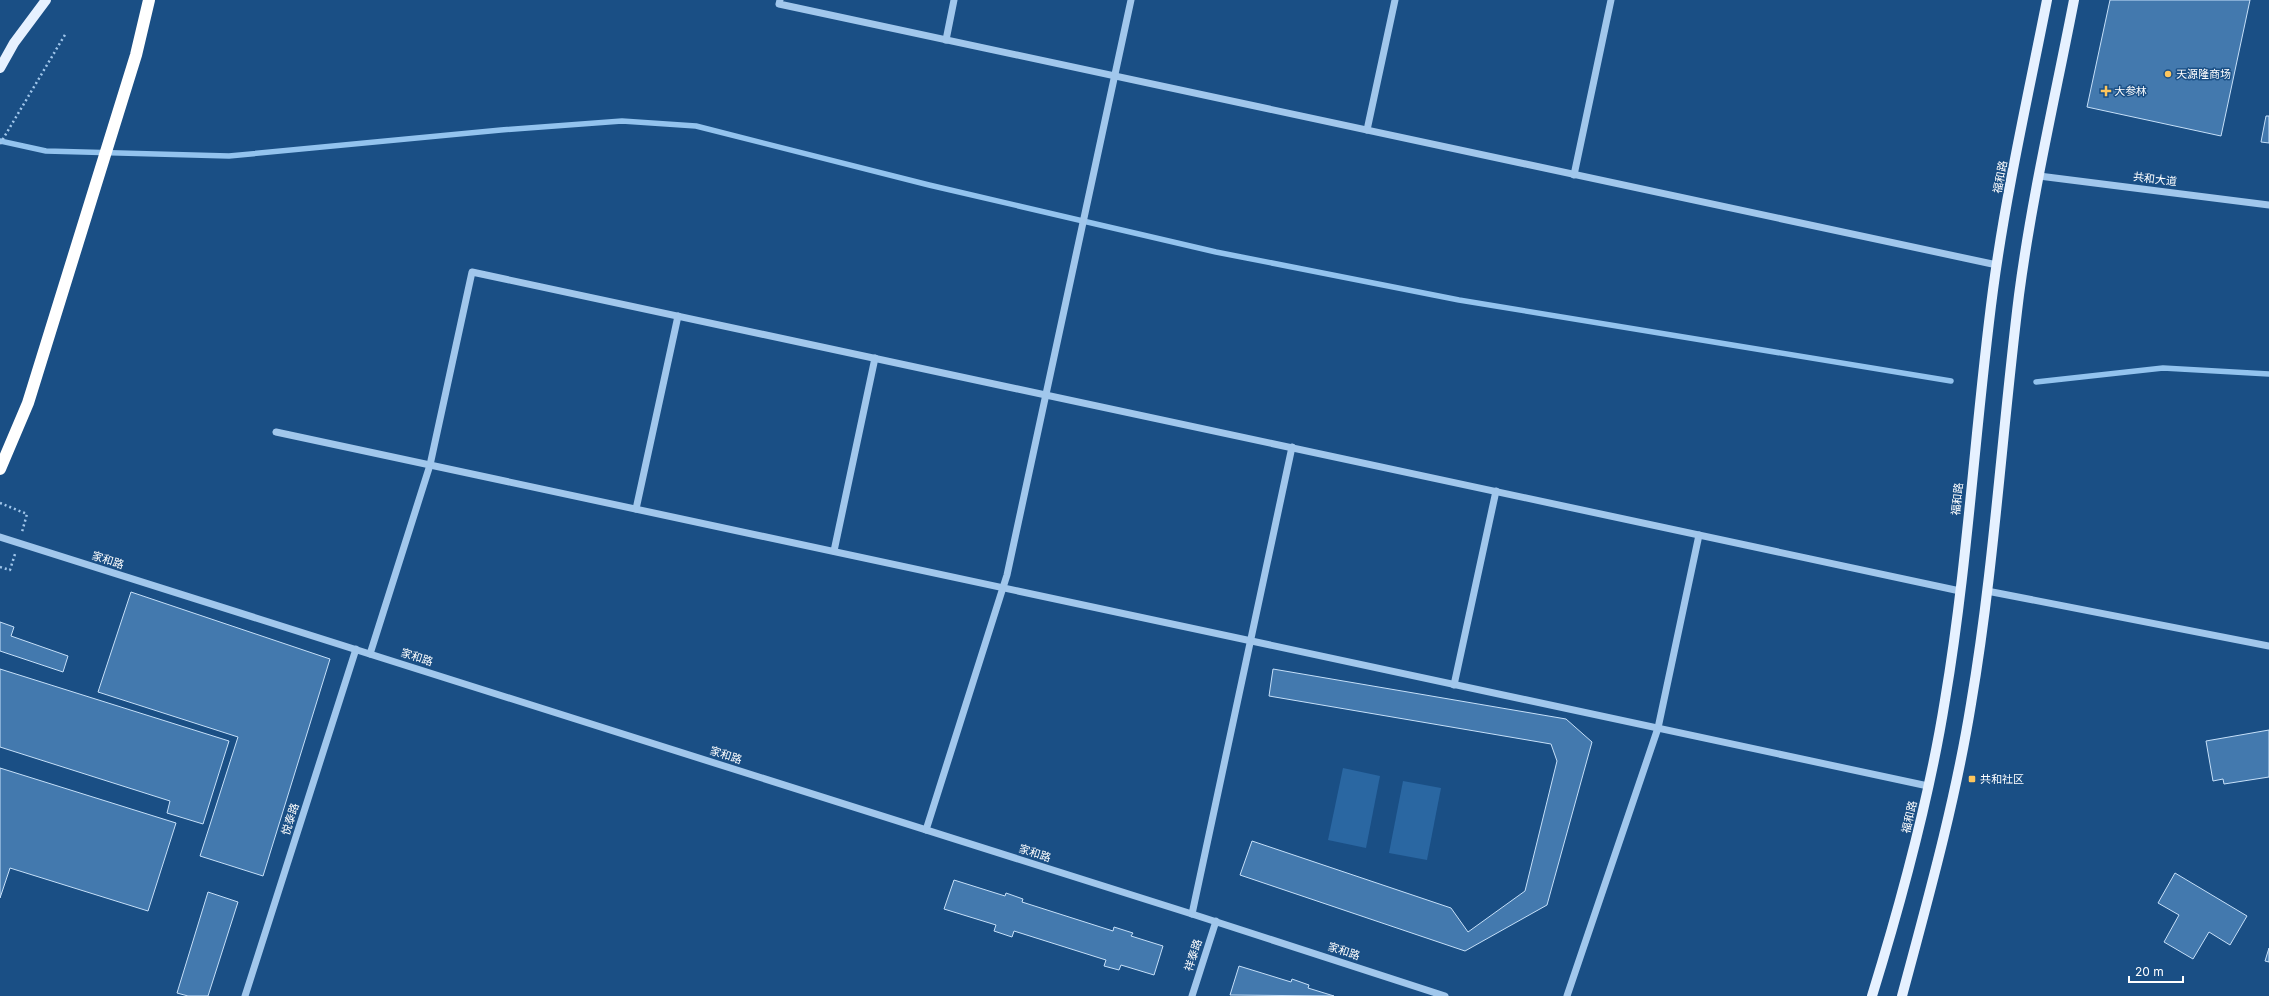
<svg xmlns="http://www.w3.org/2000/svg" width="2269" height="996" font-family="Inter,'Noto Sans SC',sans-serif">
  <rect width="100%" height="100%" fill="#1a4f85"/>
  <g fill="#2a67a2">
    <path d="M1343 768 1380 776 1366 848 1328 840Z"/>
    <path d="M1403 781 1441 788 1427 860 1389 853Z"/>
  </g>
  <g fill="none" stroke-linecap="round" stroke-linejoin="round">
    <g stroke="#93c3ee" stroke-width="5.5">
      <path d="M0 141 46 151 229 156 501 130 622 121 696 126 929 185 1216 252 1459 300 1951 381"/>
      <path d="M2036 382 2163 368 2269 374"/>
    </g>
  </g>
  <g fill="#4379ae" stroke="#c6e0f9">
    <path d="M2110 0H2250L2221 136 2087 107Z"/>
    <path d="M2266 116H2269V143L2261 142Z"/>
    <path d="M131 592 330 659 263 876 200 856 238 737 98 692Z"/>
    <path d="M0 622 14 627 11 636 68 656 63 672 0 651Z"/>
    <path d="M0 669 229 741 203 824 167 813 170 801 0 747Z"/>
    <path d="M1273 669 1566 719 1592 742 1547 905 1465 951 1240 875 1252 841 1451 908 1468 932 1525 891 1557 761 1551 744 1269 696Z"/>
    <path d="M2269 730V777L2224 784 2223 779 2213 781 2206 741Z"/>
    <path d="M0 768 176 823 148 911 10 868 0 898Z"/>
    <path d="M2175 873 2247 916 2230 945 2209 932 2193 959 2164 942 2179 915 2158 903Z"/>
    <path d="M954 880 1005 896 1006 893 1023 899 1022 902 1113 931 1114 927 1133 933 1131 936 1163 946 1154 975 1121 965 1119 970 1104 966 1106 960 1014 931 1012 937 994 931 996 925 944 909Z"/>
    <path d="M208 892 238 902 208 996H188L177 993Z"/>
    <path d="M2269 948V962L2265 961Z"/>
    <path d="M1239 966 1291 982 1292 979 1309 985 1308 988 1334 996 1230 995Z"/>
  </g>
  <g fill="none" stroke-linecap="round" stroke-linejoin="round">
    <g stroke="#a1c7ec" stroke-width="2.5" stroke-dasharray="2 3" stroke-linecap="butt">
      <path d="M0 144 66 33"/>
      <path d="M0 503 27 514 22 532"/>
      <path d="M0 567 10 570 15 554"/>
    </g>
    <g stroke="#a1c7ec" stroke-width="7">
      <path d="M780 0 779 4 1997 265"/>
      <path d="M946 40 954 0"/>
      <path d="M1367 130 1395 0"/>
      <path d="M1574 175 1611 0"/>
      <path d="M2039 176 2269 205"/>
      <path d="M276 432 1928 786"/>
      <path d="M636 509 678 316"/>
      <path d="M0 537 1192 914 1445 996"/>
      <path d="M834 551 875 358"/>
      <path d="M1987 591 2269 646"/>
      <path d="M370 654 430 465 472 272 1960 591"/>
      <path d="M1454 685 1496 491"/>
      <path d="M926 830 1007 575 1131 0"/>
      <path d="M1192 914 1292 447"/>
      <path d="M245 996 356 649"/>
      <path d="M1192 996 1216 921"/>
      <path d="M1567 996 1658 728 1699 535"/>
    </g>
    <g stroke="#e6f1ff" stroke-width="10">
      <path d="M0 68 14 43 46 0"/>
      <path d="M1872 996C1902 899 1929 800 1945 700 1968 564 1975 426 1993 290 2006 193 2028 96 2047 0"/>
      <path d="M1902 996C1928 899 1955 803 1971 704 1994 569 2002 431 2019 295 2032 196 2055 98 2074 0"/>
    </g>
    <path stroke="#fff" stroke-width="12" d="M0 469 28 403 136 55 149 0"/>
  </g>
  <g fill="#fec65d" stroke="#1a4f85" stroke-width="1.5">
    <circle cx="2168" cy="74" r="4"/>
    <path d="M2104 85h4v4h4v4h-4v4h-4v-4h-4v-4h4z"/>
    <rect x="1968" y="775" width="8" height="8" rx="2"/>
  </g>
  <g text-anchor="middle" stroke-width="3" stroke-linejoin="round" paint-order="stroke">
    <g font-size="11" fill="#fff" stroke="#1a4f85" text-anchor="start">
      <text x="2176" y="78">天源隆商场</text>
      <text x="2114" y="95">大参林</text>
      <text x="1980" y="783">共和社区</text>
    </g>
    <g font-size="11" fill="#fff" stroke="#1a4f85">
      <text transform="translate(2000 177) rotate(-79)" y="4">福和路</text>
      <text transform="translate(2155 179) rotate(7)" y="4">共和大道</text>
      <text transform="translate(1957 499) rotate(-84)" y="4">福和路</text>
      <text transform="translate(108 560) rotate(18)" y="4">家和路</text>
      <text transform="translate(417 657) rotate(18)" y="4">家和路</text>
      <text transform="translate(726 755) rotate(18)" y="4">家和路</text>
      <text transform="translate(1909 817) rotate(-77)" y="4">福和路</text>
      <text transform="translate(290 819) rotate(-72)" y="4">悦泰路</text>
      <text transform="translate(1035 853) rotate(18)" y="4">家和路</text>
      <text transform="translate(1344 951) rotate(18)" y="4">家和路</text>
      <text transform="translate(1193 955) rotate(-72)" y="4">祥泰路</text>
    </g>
  </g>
  <path d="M2129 976v6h54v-6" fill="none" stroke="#ffffff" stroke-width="2"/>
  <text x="2135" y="976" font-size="12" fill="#ffffff" stroke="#1a4f85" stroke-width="3" paint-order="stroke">20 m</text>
</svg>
